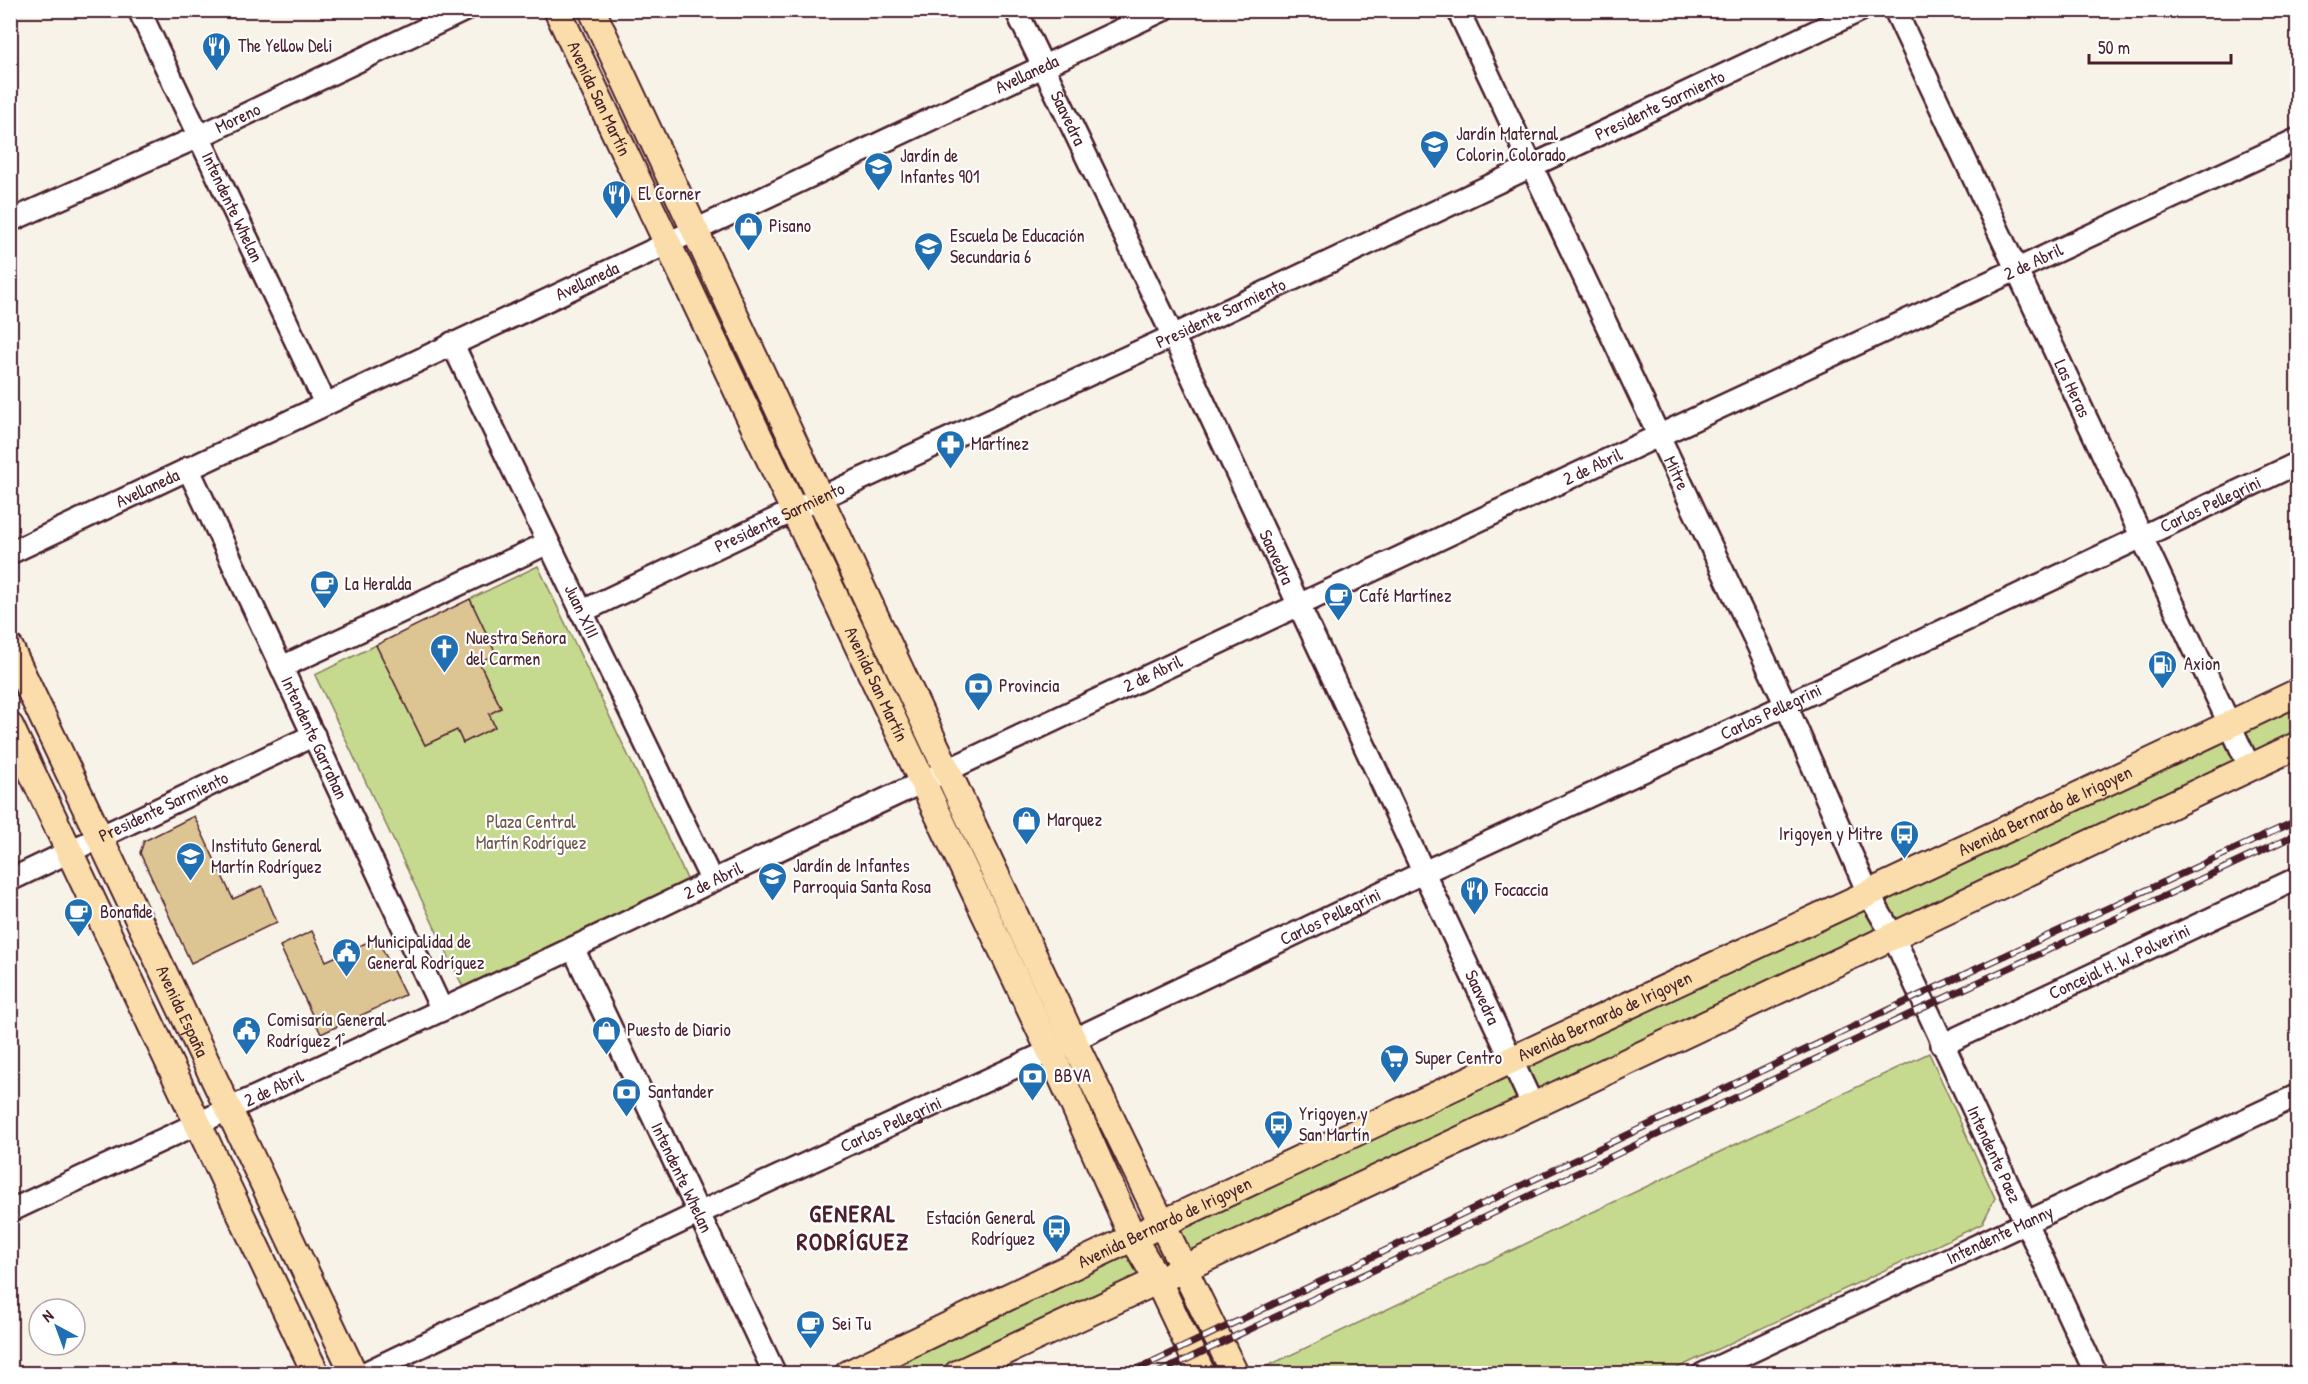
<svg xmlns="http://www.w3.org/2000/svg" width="2308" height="1384" font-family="'Patrick Hand',sans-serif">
  <rect width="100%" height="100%" fill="#f8f3e9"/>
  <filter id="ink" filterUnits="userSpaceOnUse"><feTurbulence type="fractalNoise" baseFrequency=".0167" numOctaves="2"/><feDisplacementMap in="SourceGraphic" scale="12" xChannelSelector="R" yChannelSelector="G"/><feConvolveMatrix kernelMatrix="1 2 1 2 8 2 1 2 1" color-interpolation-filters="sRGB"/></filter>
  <g filter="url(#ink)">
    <g fill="#c6da8f" stroke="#887c5d" stroke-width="1.5">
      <path d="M538 566 688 881 463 987 315 675 376 645 425 745 457 730 463 743 495 727 489 714 501 708 479 662 496 654 470 599Z"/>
      <path d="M2297 692V745L957 1373 848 1374Z"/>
      <path d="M1929 1053 1995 1198 1982 1224 1667 1373H1265L1263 1368Z"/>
    </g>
    <g fill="#ddc493" stroke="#4a1f2b" stroke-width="1.5">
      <path d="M470 599 496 654 479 662 501 708 489 714 495 727 463 743 457 730 425 745 376 645Z"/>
      <path d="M194 816 233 899 262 886 277 922 191 963 140 853 144 841Z"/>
      <path d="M312 931 326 961 377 938 405 995 321 1034 280 946Z"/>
    </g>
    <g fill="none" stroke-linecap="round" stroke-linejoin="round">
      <defs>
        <g id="minor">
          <path id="s1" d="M139 10 325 403"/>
          <path id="s2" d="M1016 10 1173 336 1533 1106"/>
          <path id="s3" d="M1458 10 1786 705 1869 895 1893 936 2096 1374"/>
          <path id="s4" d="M1895 10 2250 768"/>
          <path id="s5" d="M10 221 198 137 465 10"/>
          <path id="s6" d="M452 343 712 881"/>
          <path id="s7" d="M188 468 442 1010"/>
          <path id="s8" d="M10 553 1163 10"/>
          <path id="s9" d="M581 612 820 498 1173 336 1861 10"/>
          <path d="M282 667 548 543"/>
          <path id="s10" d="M10 880 314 735"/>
          <path id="s11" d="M573 948 775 1374"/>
          <path id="s12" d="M1942 1045 2298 878"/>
          <path id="s13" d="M10 1211C244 1101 480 995 712 881L1658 436 2298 139"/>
          <path id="s14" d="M363 1374 697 1214 1050 1051 1422 873 1786 705 2298 463"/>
          <path id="s15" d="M1703 1374 2298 1095"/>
        </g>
        <g id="major">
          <path id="s16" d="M557 10 1050 1051 1133 1238 1157 1279 1202 1374"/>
          <path d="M592 10 1073 1040 1235 1374"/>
          <path id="s17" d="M10 648 354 1374"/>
          <path d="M10 726 316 1374"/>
          <path id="s18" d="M848 1374C1329 1141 1815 921 2298 692"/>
          <path d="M957 1374 1533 1106 2298 745"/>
        </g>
      </defs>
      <use href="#minor" stroke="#4a1f2b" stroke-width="26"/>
      <use href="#major" stroke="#4a1f2b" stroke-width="30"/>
      <use href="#minor" stroke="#fff" stroke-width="21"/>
      <use href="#major" stroke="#fbddab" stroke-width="26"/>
      <defs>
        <g id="rail">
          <path d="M1127 1374 1920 995 2298 820"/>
          <path d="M1156 1374 1925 1007 2298 834"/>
        </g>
      </defs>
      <use href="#rail" stroke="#4a1f2b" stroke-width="7"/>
      <use href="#rail" stroke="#fff" stroke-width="4.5" stroke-dasharray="14" stroke-linecap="butt"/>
    </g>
  </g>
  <defs>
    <symbol id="restaurant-pin" viewBox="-11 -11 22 30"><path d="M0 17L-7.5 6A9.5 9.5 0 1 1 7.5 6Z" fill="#1f6fb2" stroke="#fff"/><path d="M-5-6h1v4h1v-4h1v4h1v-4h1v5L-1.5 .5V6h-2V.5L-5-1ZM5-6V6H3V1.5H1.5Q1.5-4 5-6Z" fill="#fff"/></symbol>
    <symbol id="school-pin" viewBox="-11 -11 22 30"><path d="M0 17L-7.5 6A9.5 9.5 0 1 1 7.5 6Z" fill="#1f6fb2" stroke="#fff"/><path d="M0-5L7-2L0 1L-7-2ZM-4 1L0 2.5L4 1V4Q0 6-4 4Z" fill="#fff"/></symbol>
    <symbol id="shop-pin" viewBox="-11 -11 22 30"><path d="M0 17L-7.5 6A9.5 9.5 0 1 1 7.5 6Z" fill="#1f6fb2" stroke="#fff"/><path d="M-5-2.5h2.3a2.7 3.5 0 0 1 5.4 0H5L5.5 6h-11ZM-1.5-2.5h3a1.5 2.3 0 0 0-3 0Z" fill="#fff"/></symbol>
    <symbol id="pharmacy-pin" viewBox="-11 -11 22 30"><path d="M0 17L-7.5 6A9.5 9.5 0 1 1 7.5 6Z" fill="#1f6fb2" stroke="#fff"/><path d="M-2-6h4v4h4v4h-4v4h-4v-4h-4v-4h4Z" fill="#fff"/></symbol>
    <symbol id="cafe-pin" viewBox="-11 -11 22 30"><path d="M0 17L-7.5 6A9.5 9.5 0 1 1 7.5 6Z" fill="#1f6fb2" stroke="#fff"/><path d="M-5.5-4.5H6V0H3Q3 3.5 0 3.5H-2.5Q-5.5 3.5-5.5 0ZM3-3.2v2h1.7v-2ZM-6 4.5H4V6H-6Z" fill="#fff"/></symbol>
    <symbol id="church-pin" viewBox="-11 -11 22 30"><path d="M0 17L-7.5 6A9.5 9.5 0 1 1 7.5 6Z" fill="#1f6fb2" stroke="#fff"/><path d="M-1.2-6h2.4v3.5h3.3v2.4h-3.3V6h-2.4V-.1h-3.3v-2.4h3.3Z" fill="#fff"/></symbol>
    <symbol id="fuel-pin" viewBox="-11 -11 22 30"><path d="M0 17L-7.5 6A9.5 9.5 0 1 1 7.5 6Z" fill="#1f6fb2" stroke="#fff"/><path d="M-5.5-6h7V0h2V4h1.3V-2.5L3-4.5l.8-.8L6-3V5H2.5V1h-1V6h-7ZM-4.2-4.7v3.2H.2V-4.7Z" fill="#fff"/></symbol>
    <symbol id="bank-pin" viewBox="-11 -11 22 30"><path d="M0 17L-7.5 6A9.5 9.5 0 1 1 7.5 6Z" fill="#1f6fb2" stroke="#fff"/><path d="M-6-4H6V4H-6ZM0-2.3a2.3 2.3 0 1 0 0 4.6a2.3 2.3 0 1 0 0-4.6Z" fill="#fff"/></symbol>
    <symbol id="bus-pin" viewBox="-11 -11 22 30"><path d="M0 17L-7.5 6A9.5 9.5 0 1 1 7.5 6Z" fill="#1f6fb2" stroke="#fff"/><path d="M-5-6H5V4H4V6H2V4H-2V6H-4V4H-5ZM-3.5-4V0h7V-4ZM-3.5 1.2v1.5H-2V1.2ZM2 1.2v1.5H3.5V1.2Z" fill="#fff"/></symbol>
    <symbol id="civic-pin" viewBox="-11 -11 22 30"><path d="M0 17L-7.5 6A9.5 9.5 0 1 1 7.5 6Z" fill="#1f6fb2" stroke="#fff"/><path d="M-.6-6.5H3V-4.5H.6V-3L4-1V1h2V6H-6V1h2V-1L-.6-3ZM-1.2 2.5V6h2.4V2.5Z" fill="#fff"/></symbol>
    <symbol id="supermarket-pin" viewBox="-11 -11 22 30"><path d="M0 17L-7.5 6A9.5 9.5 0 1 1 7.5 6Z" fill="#1f6fb2" stroke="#fff"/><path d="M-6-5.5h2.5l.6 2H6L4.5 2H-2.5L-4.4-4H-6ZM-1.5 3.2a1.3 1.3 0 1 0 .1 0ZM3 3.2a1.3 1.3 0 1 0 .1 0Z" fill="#fff"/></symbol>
  </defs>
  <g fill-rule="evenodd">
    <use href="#restaurant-pin" x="200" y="30" width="33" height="45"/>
    <use href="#school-pin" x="1418" y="128" width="33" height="45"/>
    <use href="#school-pin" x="862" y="150" width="33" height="45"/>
    <use href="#restaurant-pin" x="600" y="178" width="33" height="45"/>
    <use href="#shop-pin" x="732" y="210" width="33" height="45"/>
    <use href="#school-pin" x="912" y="230" width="33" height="45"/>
    <use href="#pharmacy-pin" x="934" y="428" width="33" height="45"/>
    <use href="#cafe-pin" x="308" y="568" width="33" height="45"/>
    <use href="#cafe-pin" x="1322" y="580" width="33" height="45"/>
    <use href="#church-pin" x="428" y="632" width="33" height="45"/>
    <use href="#fuel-pin" x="2146" y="648" width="33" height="45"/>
    <use href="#bank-pin" x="962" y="670" width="33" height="45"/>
    <use href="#shop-pin" x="1010" y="804" width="33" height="45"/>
    <use href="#bus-pin" x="1888" y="818" width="33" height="45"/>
    <use href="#school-pin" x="174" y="840" width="33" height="45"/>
    <use href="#school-pin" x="756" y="860" width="33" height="45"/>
    <use href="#restaurant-pin" x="1458" y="874" width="33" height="45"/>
    <use href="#cafe-pin" x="62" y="896" width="33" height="45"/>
    <use href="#civic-pin" x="330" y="936" width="33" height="45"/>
    <use href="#civic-pin" x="230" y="1014" width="33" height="45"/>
    <use href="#shop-pin" x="590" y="1014" width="33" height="45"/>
    <use href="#supermarket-pin" x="1378" y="1042" width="33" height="45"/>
    <use href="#bank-pin" x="1016" y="1060" width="33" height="45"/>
    <use href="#bank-pin" x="610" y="1076" width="33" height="45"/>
    <use href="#bus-pin" x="1262" y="1108" width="33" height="45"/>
    <use href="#bus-pin" x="1040" y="1212" width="33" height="45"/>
    <use href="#cafe-pin" x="794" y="1308" width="33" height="45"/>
  </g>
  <g text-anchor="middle" stroke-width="4.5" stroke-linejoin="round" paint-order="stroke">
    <g font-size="18" fill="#4a1f2b" stroke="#fff" text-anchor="start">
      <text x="238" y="52">The Yellow Deli</text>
      <text x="1456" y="140">Jardín Maternal<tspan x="1456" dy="21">Colorin Colorado</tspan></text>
      <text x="900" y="162">Jardín de<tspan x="900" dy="21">Infantes 901</tspan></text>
      <text x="638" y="200">El Corner</text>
      <text x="769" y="232">Pisano</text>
      <text x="950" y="242">Escuela De Educación<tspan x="950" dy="21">Secundaria 6</tspan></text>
      <text x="971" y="450">Martínez</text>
      <text x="345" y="590">La Heralda</text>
      <text x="1359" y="602">Café Martínez</text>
      <text x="466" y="644">Nuestra Señora<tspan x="466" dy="21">del Carmen</tspan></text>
      <text x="2184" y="670">Axion</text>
      <text x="999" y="692">Provincia</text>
      <text x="1047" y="826">Marquez</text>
      <text x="1883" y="840" text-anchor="end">Irigoyen y Mitre</text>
      <text x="211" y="852">Instituto General<tspan x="211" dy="21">Martín Rodríguez</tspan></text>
      <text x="793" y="872">Jardín de Infantes<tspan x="793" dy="21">Parroquia Santa Rosa</tspan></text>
      <text x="1495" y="896">Focaccia</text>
      <text x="100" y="918">Bonafide</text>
      <text x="367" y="948">Municipalidad de<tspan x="367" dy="21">General Rodríguez</tspan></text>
      <text x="267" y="1026">Comisaría General<tspan x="267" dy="21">Rodríguez 1°</tspan></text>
      <text x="627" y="1036">Puesto de Diario</text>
      <text x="1415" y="1064">Super Centro</text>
      <text x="1054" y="1082">BBVA</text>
      <text x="648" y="1098">Santander</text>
      <text x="1299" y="1120">Yrigoyen y<tspan x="1299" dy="21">San Martín</tspan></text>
      <text x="1035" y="1224" text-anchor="end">Estación General<tspan x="1035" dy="21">Rodríguez</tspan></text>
      <text x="832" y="1330">Sei Tu</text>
    </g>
    <g font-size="18" fill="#4a1f2b" stroke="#fff">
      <text dy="6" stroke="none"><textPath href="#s8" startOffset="1124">Avellaneda</textPath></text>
      <text dy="6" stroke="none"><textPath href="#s16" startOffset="98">Avenida San Martín</textPath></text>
      <text dy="6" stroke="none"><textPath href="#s9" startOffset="1192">Presidente Sarmiento</textPath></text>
      <text dy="6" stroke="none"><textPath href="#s5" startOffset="250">Moreno</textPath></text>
      <text dy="6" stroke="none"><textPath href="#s2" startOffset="120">Saavedra</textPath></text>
      <text dy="6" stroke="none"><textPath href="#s1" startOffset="218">Intendente Whelan</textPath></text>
      <text dy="6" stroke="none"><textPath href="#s13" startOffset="2235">2 de Abril</textPath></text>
      <text dy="6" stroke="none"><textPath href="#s8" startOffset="638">Avellaneda</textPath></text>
      <text dy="6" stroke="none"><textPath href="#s9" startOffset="706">Presidente Sarmiento</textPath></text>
      <text dy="6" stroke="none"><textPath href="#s4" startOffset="418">Las Heras</textPath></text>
      <text dy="6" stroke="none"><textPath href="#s13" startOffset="1749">2 de Abril</textPath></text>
      <text dy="6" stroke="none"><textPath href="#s3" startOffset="512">Mitre</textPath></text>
      <text dy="6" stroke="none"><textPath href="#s8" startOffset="152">Avellaneda</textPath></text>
      <text dy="6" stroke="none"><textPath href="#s14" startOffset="2042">Carlos Pellegrini</textPath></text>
      <text dy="6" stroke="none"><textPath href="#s9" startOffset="220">Presidente Sarmiento</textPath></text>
      <text dy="6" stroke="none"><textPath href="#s2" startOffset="606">Saavedra</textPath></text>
      <text dy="6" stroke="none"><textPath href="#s6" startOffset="298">Juan XIII</textPath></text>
      <text dy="6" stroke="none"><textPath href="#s13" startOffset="1263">2 de Abril</textPath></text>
      <text dy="6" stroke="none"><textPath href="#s16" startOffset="746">Avenida San Martín</textPath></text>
      <text dy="6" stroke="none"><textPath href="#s14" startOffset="1556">Carlos Pellegrini</textPath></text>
      <text dy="6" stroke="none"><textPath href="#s7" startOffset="298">Intendente Garrahan</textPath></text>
      <text dy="6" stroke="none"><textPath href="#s10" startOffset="170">Presidente Sarmiento</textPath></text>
      <text dy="6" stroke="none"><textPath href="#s18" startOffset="1323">Avenida Bernardo de Irigoyen</textPath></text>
      <text dy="6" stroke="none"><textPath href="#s13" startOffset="777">2 de Abril</textPath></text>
      <text dy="6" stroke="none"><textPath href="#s14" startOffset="1070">Carlos Pellegrini</textPath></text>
      <text dy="6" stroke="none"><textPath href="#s12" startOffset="196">Concejal H. W. Polverini</textPath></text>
      <text dy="6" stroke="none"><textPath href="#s2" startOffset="1092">Saavedra</textPath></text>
      <text dy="6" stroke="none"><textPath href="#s17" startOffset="402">Avenida España</textPath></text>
      <text dy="6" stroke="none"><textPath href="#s18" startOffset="837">Avenida Bernardo de Irigoyen</textPath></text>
      <text dy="6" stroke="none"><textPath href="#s13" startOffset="291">2 de Abril</textPath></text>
      <text dy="6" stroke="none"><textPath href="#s14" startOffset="584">Carlos Pellegrini</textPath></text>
      <text dy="6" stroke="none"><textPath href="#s3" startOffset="1264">Intendente Paez</textPath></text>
      <text dy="6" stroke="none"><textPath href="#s11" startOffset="254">Intendente Whelan</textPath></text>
      <text dy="6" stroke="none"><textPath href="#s18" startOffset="351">Avenida Bernardo de Irigoyen</textPath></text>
      <text dy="6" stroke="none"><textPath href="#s15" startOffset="328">Intendente Manny</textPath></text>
    </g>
    <g font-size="18" fill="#6f5749" stroke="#fff">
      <text x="531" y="828">Plaza Central<tspan x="531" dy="21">Martín Rodríguez</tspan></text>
    </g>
    <g font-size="24" font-weight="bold" letter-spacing="1.5" fill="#4a1f2b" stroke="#fff">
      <text x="853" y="1222">GENERAL<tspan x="853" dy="28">RODRÍGUEZ</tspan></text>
    </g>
  </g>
  <rect width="2308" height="1384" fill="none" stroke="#fff" stroke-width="36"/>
  <rect x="18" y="18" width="2272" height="1348" fill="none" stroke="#4a1f2b" stroke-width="2" filter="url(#ink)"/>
  <g transform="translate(57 1327) rotate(319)"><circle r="28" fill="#ffffff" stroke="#b7a5aa" stroke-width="1.5"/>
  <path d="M0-4.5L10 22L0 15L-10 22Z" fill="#1f6fb2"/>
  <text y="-9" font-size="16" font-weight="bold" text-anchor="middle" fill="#4a1f2b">N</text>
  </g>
  <path d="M2089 54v9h142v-9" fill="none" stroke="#4a1f2b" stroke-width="3"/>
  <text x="2098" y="54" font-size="18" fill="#4a1f2b" stroke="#ffffff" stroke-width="4.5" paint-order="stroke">50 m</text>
</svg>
